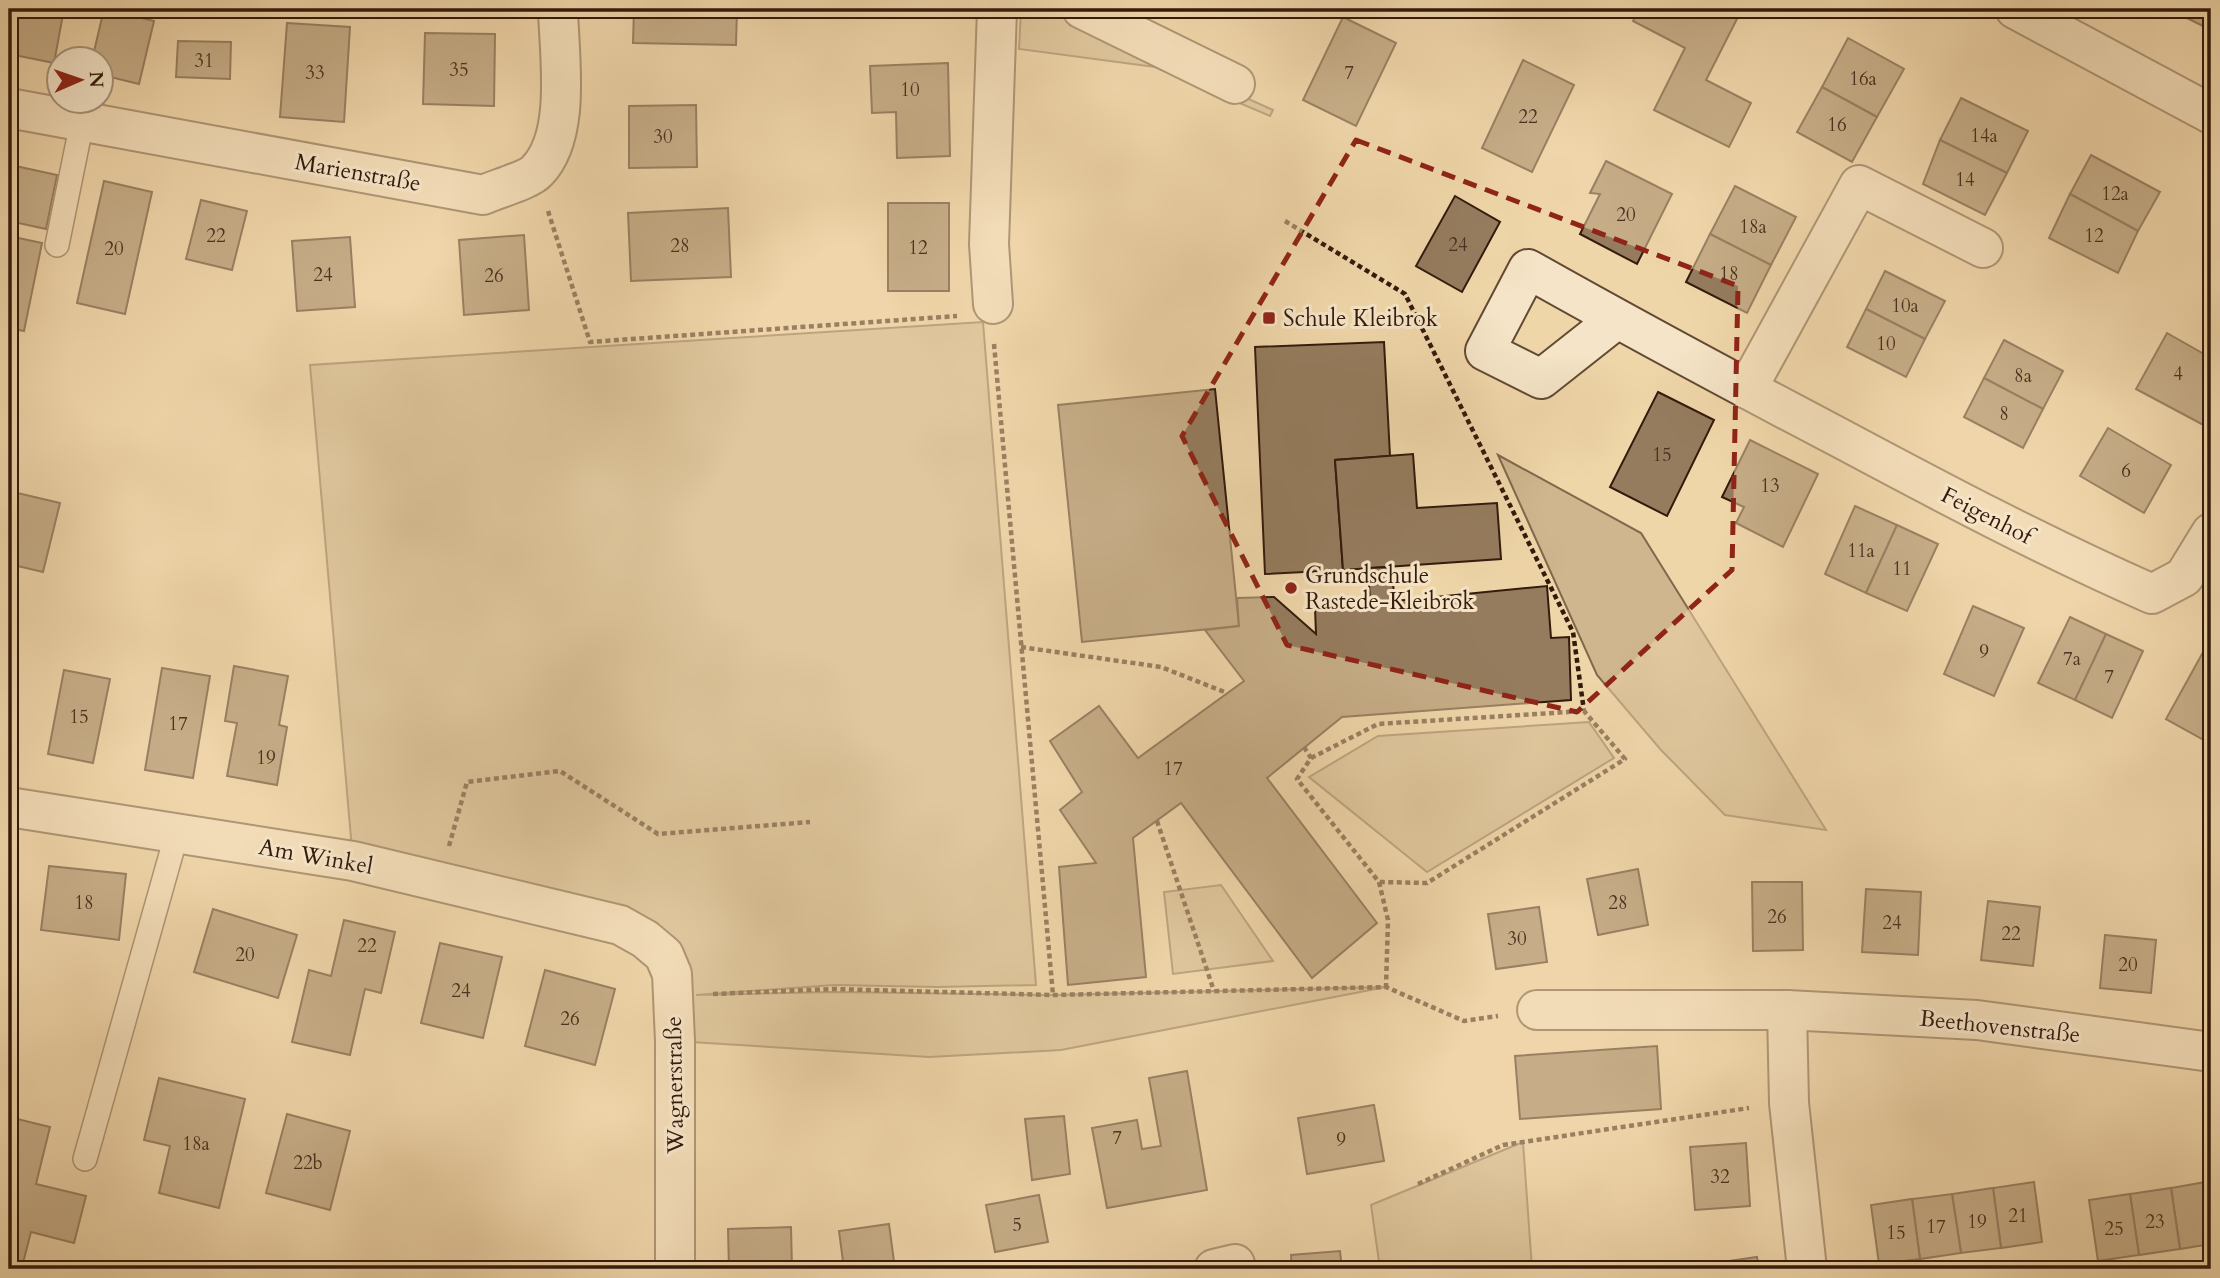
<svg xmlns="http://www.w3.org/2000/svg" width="2220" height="1278" font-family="Cardo,serif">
  <rect width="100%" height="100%" fill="#efd6a9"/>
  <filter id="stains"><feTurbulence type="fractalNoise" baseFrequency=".00286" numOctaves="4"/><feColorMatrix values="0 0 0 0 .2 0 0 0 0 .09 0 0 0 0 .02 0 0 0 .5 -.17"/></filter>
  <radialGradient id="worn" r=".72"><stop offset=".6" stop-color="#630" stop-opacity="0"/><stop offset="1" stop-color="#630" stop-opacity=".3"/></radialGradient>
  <g fill="#cfb68e" stroke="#81684d" stroke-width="2">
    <path d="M1021 9H1051L1273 110 1270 116 1155 67 1019 49Z"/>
    <path d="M983 322 1036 985 938 987 834 985 696 995 833 992 1053 995 1386 987 1061 1050 929 1057 675 1041 664 955 353 861 310 365Z"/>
    <path d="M1498 455 1641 533 1826 830 1725 815 1661 750 1597 675Z"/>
    <path d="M1589 722 1614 758 1427 872 1309 777 1378 736Z"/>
    <path d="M1221 885 1273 961 1173 974 1164 892Z"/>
    <path d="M1523 1142 1532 1269H1380L1371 1205Z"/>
  </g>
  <g fill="#957c5e" stroke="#331a0c" stroke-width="2">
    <path d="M9 9H64L54 63 9 54Z"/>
    <path d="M104 9 154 21 139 84 102 75V60H92Z"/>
    <path d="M634 9H737L736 45 633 43Z"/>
    <rect x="894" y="9" width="58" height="5"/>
    <path d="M1288 9H1303L1300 15Z"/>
    <path d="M1640 9H1742L1706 80 1751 103 1729 147 1654 110 1685 48 1633 21Z"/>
    <path d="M2169 9H2211V24L2209 29Z"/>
    <path d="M1343 17 1396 43 1356 126 1303 100Z"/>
    <path d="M287 23 350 27 344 122 280 117Z"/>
    <path d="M425 33 495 34 494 106 423 104Z"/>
    <path d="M1848 38 1904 69 1877 117 1822 87Z"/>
    <path d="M178 41 231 42 230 79 176 77Z"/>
    <path d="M1523 60 1574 85 1532 172 1482 148Z"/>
    <path d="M948 63 950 156 897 158 896 112 872 113 870 66Z"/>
    <path d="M1822 87 1877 117 1852 162 1797 132Z"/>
    <path d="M1961 98 2028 131 2007 173 1940 140Z"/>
    <path d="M696 105 697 167 629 168V106Z"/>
    <path d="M1940 140 2007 173 1985 215 1923 184Z"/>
    <path d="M2091 155 2160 192 2138 231 2070 194Z"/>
    <path d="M1606 161 1672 194 1637 264 1580 234 1600 194 1590 193Z"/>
    <path d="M11 165 57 175 46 229 9 221V178Z"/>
    <path d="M104 181 152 192 125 314 77 303Z"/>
    <path d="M1735 186 1796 217 1771 265 1710 234Z"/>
    <path d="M2070 194 2138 231 2118 273 2049 238Z"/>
    <path d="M1455 196 1500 222 1462 292 1416 266Z"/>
    <path d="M201 200 247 211 232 270 186 259Z"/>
    <rect x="888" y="203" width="61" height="88"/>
    <path d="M728 208 731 277 631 281 628 213Z"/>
    <path d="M1710 234 1771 265 1747 313 1686 282Z"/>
    <path d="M524 235 529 310 464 315 459 240Z"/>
    <path d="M9 236 42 243 24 331 9 328Z"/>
    <path d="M350 237 355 307 297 311 292 241Z"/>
    <path d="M1885 271 1945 301 1925 339 1866 309Z"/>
    <path d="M1866 309 1925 339 1906 377 1847 347Z"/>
    <path d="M2167 333 2211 358V429L2136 389Z"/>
    <path d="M2004 340 2063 371 2043 409 1984 378Z"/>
    <path d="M1384 342 1390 456 1335 460 1343 570 1265 574 1255 347Z"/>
    <path d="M1984 378 2043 409 2023 448 1964 417Z"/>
    <path d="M1215 389 1239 626 1082 642 1058 405Z"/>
    <path d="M1658 392 1714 420 1667 516 1610 487Z"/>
    <path d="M2108 428 2171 465 2144 513 2080 476Z"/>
    <path d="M1750 440 1818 474 1783 547 1736 523 1744 507 1722 497Z"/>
    <path d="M1413 454 1417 508 1497 503 1501 559 1343 570 1335 460Z"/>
    <path d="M9 491 60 503 43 572 9 564Z"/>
    <path d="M1855 506 1897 525 1866 593 1825 574Z"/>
    <path d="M1897 525 1938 544 1907 611 1866 593Z"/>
    <path d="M1391 567 1395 601 1547 586 1551 638 1569 637 1571 700 1342 717 1267 778 1377 923 1312 978 1181 803 1133 838 1146 977 1068 985 1059 867 1096 863 1060 810 1082 792 1050 741 1099 706 1138 758 1244 681 1205 630 1239 626 1237 598 1274 597 1316 634 1315 608 1370 601 1368 568Z"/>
    <path d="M1973 606 2024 628 1994 696 1944 674Z"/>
    <path d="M2070 617 2106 634 2075 700 2038 683Z"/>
    <path d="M2106 634 2143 651 2112 718 2075 700Z"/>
    <path d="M2207 645 2211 648V744L2166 719Z"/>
    <path d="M234 666 288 676 279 725 287 727 277 785 227 776 237 723 225 721Z"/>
    <path d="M162 668 210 676 193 778 145 770Z"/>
    <path d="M64 670 110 679 93 763 48 754Z"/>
    <path d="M9 682 15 683 9 711Z"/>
    <path d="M49 866 126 874 119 940 41 930Z"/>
    <path d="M1638 869 1648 925 1598 935 1587 879Z"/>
    <path d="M1752 882H1802L1803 950 1753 951Z"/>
    <path d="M1866 889 1921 892 1918 955 1862 952Z"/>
    <path d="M1988 901 2040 907 2033 966 1981 960Z"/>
    <path d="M1539 907 1547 962 1496 969 1488 914Z"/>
    <path d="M213 909 297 935 278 998 194 972Z"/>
    <path d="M344 920 395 932 381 993 365 989 350 1055 292 1042 309 970 331 976Z"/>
    <path d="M2105 935 2156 940 2151 993 2100 988Z"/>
    <path d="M440 943 502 957 483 1038 421 1023Z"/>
    <path d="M545 970 615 989 595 1065 525 1046Z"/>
    <path d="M1657 1046 1661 1109 1520 1119 1515 1056Z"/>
    <path d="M1187 1071 1207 1190 1107 1208 1092 1128 1137 1120 1142 1149 1161 1146 1149 1078Z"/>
    <path d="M159 1078 245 1099 219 1208 159 1193 170 1146 144 1140Z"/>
    <path d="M1374 1105 1384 1161 1307 1174 1298 1118Z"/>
    <path d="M287 1114 350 1131 330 1210 266 1193Z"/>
    <path d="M1064 1116 1070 1174 1032 1180 1025 1119Z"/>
    <path d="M9 1117 50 1127 36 1184 86 1196 74 1243 31 1232 23 1263 9 1259Z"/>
    <path d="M1746 1143 1750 1206 1695 1210 1690 1147Z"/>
    <path d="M2211 1181V1244L2180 1249 2171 1188Z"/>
    <path d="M2034 1182 2042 1242 2001 1248 1993 1188Z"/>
    <path d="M1993 1188 2001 1248 1961 1253 1952 1194Z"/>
    <path d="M2171 1188 2180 1249 2139 1255 2130 1194Z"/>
    <path d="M1952 1194 1961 1253 1920 1259 1912 1199Z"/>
    <path d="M2130 1194 2139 1255 2098 1261 2089 1200Z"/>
    <path d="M1039 1195 1048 1242 995 1252 986 1205Z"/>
    <path d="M1912 1199 1920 1259 1879 1264 1871 1205Z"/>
    <path d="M889 1224 895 1269H844L839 1231Z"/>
    <path d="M791 1227 792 1269H729L728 1229Z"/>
    <path d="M1340 1251 1342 1269H1292L1291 1255Z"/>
    <path d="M1757 1257 1759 1269H1701V1265Z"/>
  </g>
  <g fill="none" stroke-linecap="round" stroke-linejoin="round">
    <defs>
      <g id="service">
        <path d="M57 245 82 122"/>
        <path d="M85 1159 177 833"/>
      </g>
      <g id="minor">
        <path d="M1082 9 1235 84"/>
        <path d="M9 108 483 195C496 189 529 180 537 171 572 135 559 56 558 9"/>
        <path d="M993 304 989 244 997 9"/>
        <path d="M1617 319 1541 379 1485 351 1528 269C1631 327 1735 383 1840 438 1943 493 2045 547 2152 594L2184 577 2211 533"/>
        <path d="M1747 389 1859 185 1983 248"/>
        <path d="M9 807 353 861 620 925 645 939 664 955 672 974 675 1041V1269"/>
        <path d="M1537 1010H1787"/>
        <path d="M1214 1269 1235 1264"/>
        <path d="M1807 1269 1789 1103 1787 1010 1977 1020 2211 1052"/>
      </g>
      <path id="tertiary" d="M2015 9 2211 114"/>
    </defs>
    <use href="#service" stroke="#624933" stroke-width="26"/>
    <use href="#minor" stroke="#624933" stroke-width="42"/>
    <use href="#tertiary" stroke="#624933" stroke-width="42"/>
    <g stroke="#331a0c" stroke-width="4.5" stroke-dasharray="5 3.5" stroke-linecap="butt">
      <path d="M548 211 590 342 957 316"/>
      <path d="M1285 221 1405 294 1573 632 1584 711"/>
      <path d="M994 344 1053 995"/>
      <path d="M1021 647 1161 667 1227 693"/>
      <path d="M1304 747 1311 758 1297 779 1379 882 1388 920 1386 987"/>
      <path d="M1311 758 1378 724 1584 711 1625 759 1427 883 1379 882"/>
      <path d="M1157 821 1214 991"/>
      <path d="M449 846 467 782 560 771 658 834 810 822"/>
      <path d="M713 994 833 989 1053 995 1386 987 1464 1021 1498 1016"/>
      <path d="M1418 1184 1503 1145 1749 1108"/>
    </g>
    <use href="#service" stroke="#f5e4c7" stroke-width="23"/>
    <use href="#minor" stroke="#f5e4c7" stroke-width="38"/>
    <use href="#tertiary" stroke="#f5e4c7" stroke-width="38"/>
  </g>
  <path d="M0 0H2220V1278H0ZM1356 140 1738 286 1732 570 1577 712 1287 645 1182 436Z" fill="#efd6a9" fill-opacity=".55" fill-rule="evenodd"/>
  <path fill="none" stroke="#8f2418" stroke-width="5" stroke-dasharray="14 9" stroke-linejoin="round" d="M1356 140 1738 286 1732 570 1577 712 1287 645 1182 436Z"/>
  <g fill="#8f2418" stroke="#f5e4c7" stroke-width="2.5">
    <rect x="1262" y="311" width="14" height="14" rx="3.5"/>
    <circle cx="1291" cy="588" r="7"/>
  </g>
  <g text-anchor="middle" stroke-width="6" stroke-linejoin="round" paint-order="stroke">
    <g font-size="19" fill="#4c3220">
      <text x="204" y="67">31</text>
      <text x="459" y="76">35</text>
      <text x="315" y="79">33</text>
      <text x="1349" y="79">7</text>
      <text x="1863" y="85">16a</text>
      <text x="910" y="96">10</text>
      <text x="1528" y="123">22</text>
      <text x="1837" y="131">16</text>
      <text x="1984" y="142">14a</text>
      <text x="663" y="143">30</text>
      <text x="1965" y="186">14</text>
      <text x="2115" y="200">12a</text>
      <text x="1626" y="221">20</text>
      <text x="1753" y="233">18a</text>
      <text x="216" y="242">22</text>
      <text x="2094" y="242">12</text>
      <text x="1458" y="251">24</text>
      <text x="680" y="252">28</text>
      <text x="918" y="254">12</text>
      <text x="114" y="255">20</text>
      <text x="1729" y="280">18</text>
      <text x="323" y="281">24</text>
      <text x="494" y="282">26</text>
      <text x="1905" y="312">10a</text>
      <text x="1886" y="350">10</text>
      <text x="2178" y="380">4</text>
      <text x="2023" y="382">8a</text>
      <text x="2004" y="420">8</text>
      <text x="1662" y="461">15</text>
      <text x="2126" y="477">6</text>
      <text x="1770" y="492">13</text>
      <text x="1861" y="557">11a</text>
      <text x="1902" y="575">11</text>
      <text x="1984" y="658">9</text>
      <text x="2072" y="665">7a</text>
      <text x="2109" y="683">7</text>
      <text x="79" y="723">15</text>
      <text x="178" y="730">17</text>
      <text x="266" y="764">19</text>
      <text x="1173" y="775">17</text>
      <text x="84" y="909">18</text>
      <text x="1618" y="909">28</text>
      <text x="1777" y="923">26</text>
      <text x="1892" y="929">24</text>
      <text x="2011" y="940">22</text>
      <text x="1517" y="945">30</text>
      <text x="367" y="952">22</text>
      <text x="245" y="961">20</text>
      <text x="2128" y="971">20</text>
      <text x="461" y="997">24</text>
      <text x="570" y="1025">26</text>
      <text x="1117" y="1144">7</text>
      <text x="1341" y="1146">9</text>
      <text x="196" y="1150">18a</text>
      <text x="308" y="1169">22b</text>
      <text x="1720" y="1183">32</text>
      <text x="2018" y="1222">21</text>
      <text x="1977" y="1228">19</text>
      <text x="2155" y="1228">23</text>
      <text x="1017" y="1231">5</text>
      <text x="1936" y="1233">17</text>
      <text x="2114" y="1235">25</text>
      <text x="1896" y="1239">15</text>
    </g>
    <g font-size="23" fill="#331a0c" stroke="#f5e4c7">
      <text transform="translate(358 172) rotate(10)" y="8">Marienstraße</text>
      <text transform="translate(1987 515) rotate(27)" y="8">Feigenhof</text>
      <text transform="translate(316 856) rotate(10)" y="8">Am Winkel</text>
      <text transform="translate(2000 1026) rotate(6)" y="8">Beethovenstraße</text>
      <text transform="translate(674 1085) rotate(-91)" y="8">Wagnerstraße</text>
    </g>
    <g font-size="23" fill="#331a0c" stroke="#f5e4c7" text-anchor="start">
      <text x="1283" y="326">Schule Kleibrok</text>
      <text x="1305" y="583">Grundschule<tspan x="1305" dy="26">Rastede-Kleibrok</tspan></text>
    </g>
  </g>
  <rect width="2220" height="1278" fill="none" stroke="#efd6a9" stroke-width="35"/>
  <rect x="10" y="10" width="2199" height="1257" fill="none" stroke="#331a0c" stroke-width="3.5"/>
  <rect x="18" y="18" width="2185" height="1243" fill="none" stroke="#331a0c" stroke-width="2"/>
  <g transform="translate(80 80) rotate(88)"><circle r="33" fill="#f5e4c7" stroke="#a7937c" stroke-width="2"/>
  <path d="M0-5L12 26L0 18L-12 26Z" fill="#8f2418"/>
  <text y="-10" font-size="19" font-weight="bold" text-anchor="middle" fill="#331a0c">N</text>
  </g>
  <rect width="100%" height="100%" filter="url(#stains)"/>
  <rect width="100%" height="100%" fill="url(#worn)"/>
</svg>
